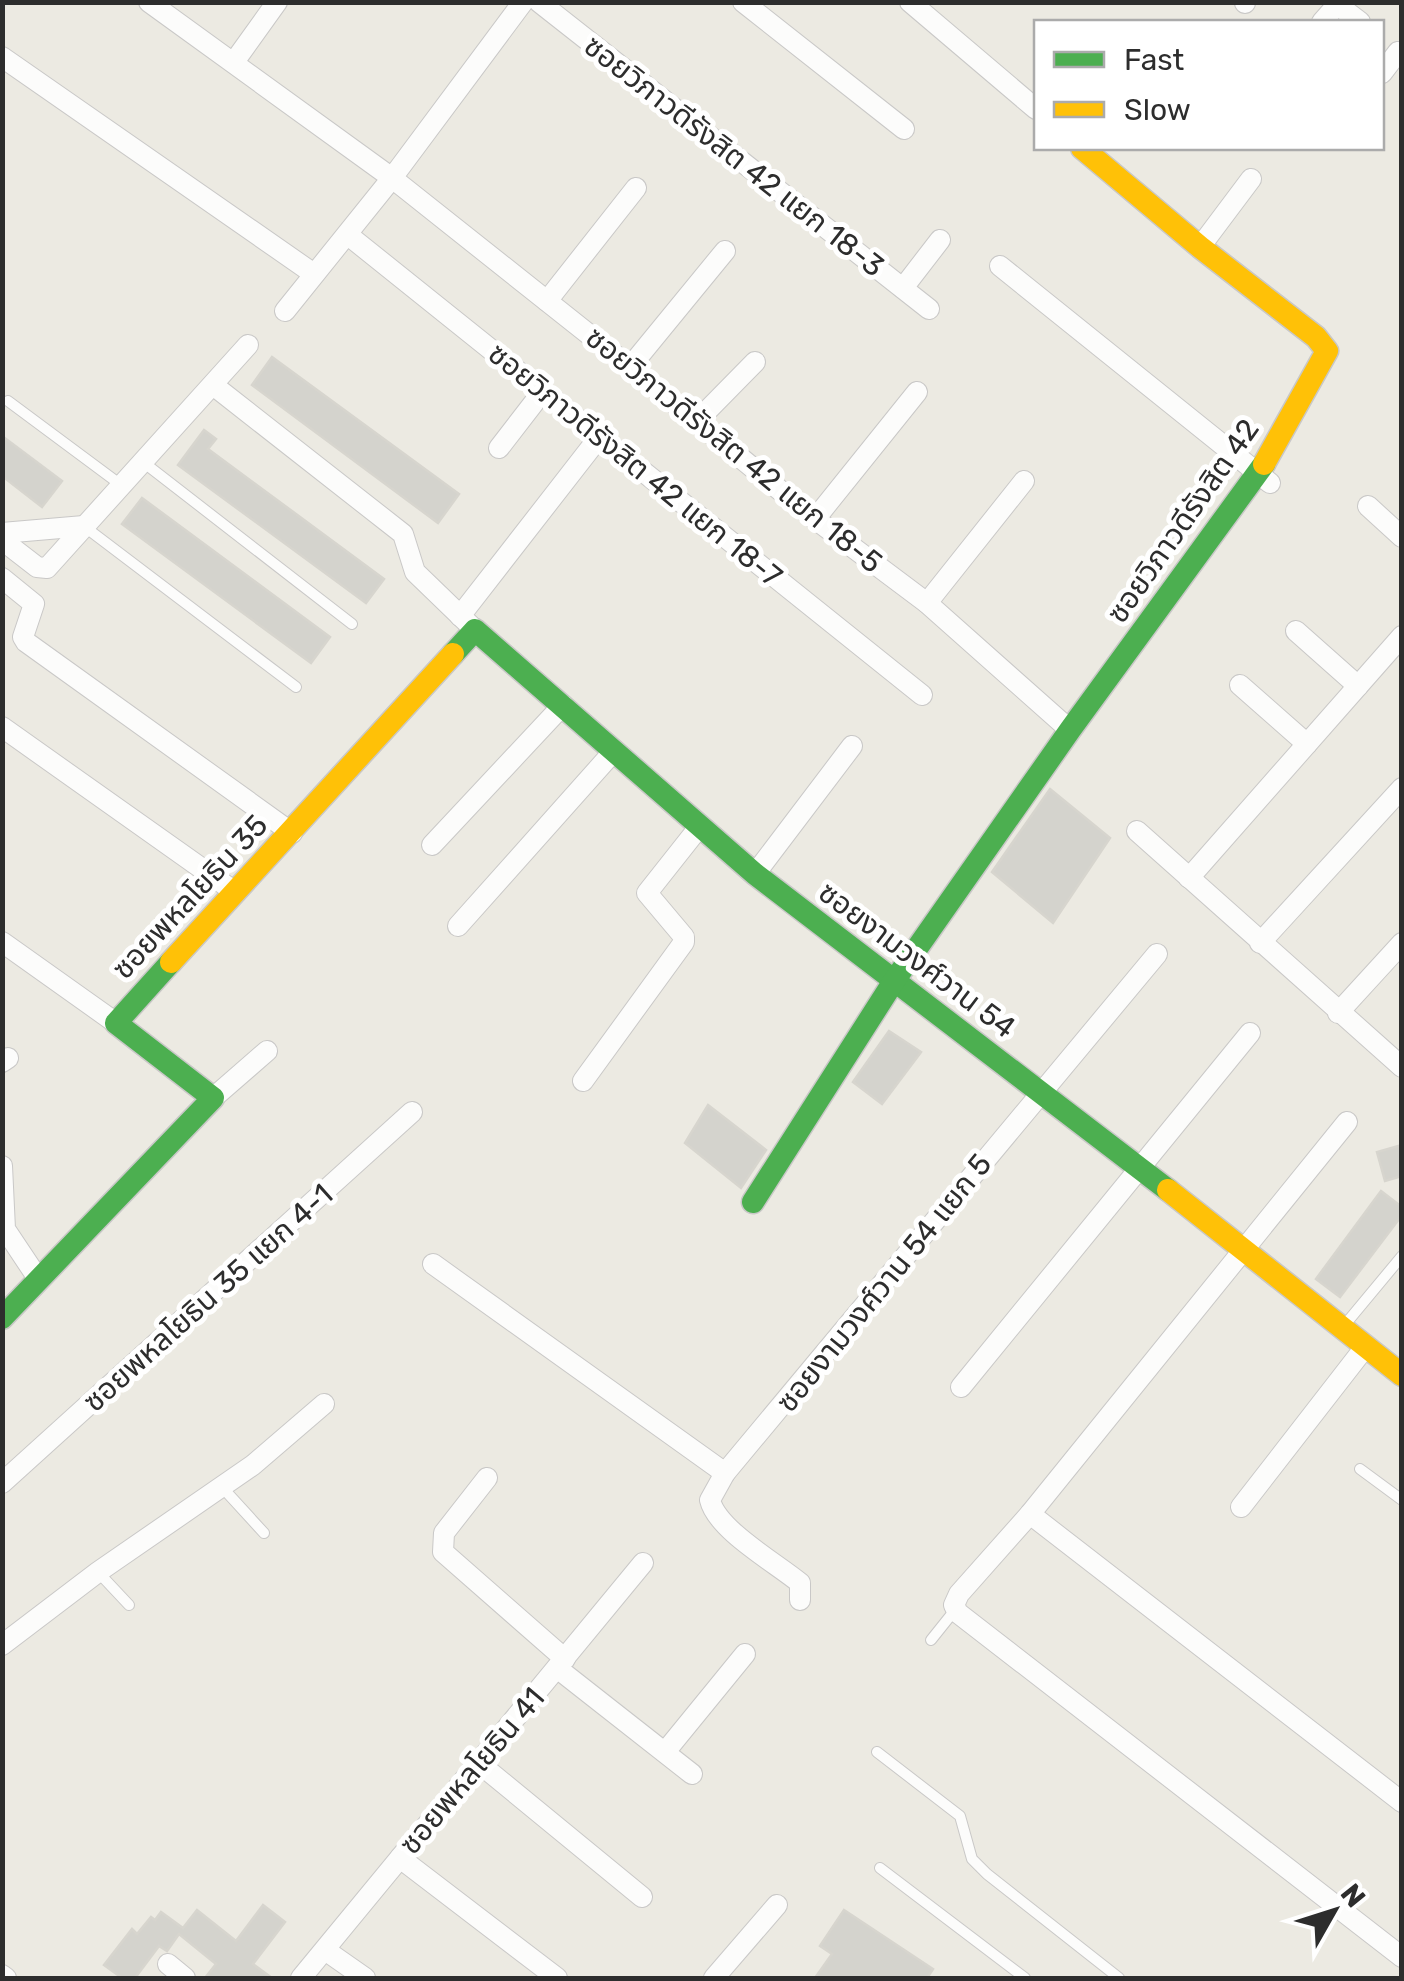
<svg xmlns="http://www.w3.org/2000/svg" width="1404" height="1981" font-family="Rubik,'Noto Sans Thai',sans-serif">
  <rect width="100%" height="100%" fill="#eceae2"/>
  <g fill="#d4d3cd" stroke="#d7d5ce" stroke-width="2.5">
    <path d="M272 357 459 494 438 523 252 385Z"/>
    <path d="M204 430 216 439 208 449 384 579 366 603 178 465Z"/>
    <path d="M2 436 62 481 42 507 2 476Z"/>
    <path d="M142 498 330 637 311 663 122 524Z"/>
    <path d="M1050 789 1110 838 1053 923 992 872Z"/>
    <path d="M889 1031 921 1052 882 1104 853 1082Z"/>
    <path d="M708 1105 766 1150 741 1188 685 1143Z"/>
    <path d="M1402 1145V1176L1385 1181 1377 1152Z"/>
    <path d="M1381 1191 1402 1207V1215L1340 1297 1316 1279Z"/>
    <path d="M263 1905 285 1922 253 1964 272 1978H205L216 1964 179 1934 167 1951 159 1946 135 1978H122L104 1965 132 1929 137 1934 151 1917 155 1920 161 1912 183 1928 197 1910 236 1941Z"/>
    <path d="M844 1910 933 1969 927 1978H815L832 1954 820 1946Z"/>
  </g>
  <g fill="none" stroke-linecap="round" stroke-linejoin="round">
    <defs>
      <g id="lane">
        <path d="M8 401 121 485"/>
        <path d="M143 462 352 624"/>
        <path d="M85 527 296 687"/>
        <path d="M1343 1327 1402 1256"/>
        <path d="M1360 1469 1402 1500"/>
        <path d="M221 1486 264 1533"/>
        <path d="M98 1572 129 1605"/>
        <path d="M931 1640 955 1610"/>
        <path d="M877 1752 960 1816 972 1859 987 1874 1119 1978"/>
        <path d="M880 1868 1025 1978"/>
      </g>
      <g id="street">
        <path d="M149 2 392 178 630 367 815 519 927 603 1070 730"/>
        <path d="M539 2 929 309"/>
        <path d="M743 2 904 129"/>
        <path d="M910 2 1036 109"/>
        <path d="M1334 2 1360 22"/>
        <path d="M1245 3V2"/>
        <path d="M1322 22 1337 5"/>
        <path d="M2 57 314 274"/>
        <path d="M234 62 277 2"/>
        <path d="M1382 73 1398 52"/>
        <path d="M348 235 922 695"/>
        <path d="M1200 247 1251 179"/>
        <path d="M1000 266 1270 483"/>
        <path d="M903 288 940 240"/>
        <path d="M547 301 636 188"/>
        <path d="M285 311 392 178 523 2"/>
        <path d="M630 367 725 251"/>
        <path d="M213 385 403 534 415 572 475 630"/>
        <path d="M696 422 755 362"/>
        <path d="M499 448 543 391"/>
        <path d="M1368 506 1402 537"/>
        <path d="M815 519 917 392"/>
        <path d="M2 533 84 526"/>
        <path d="M2 540 37 567 47 568 248 345"/>
        <path d="M2 578 34 604 23 637 26 642 292 833"/>
        <path d="M927 603 1024 481"/>
        <path d="M460 616 600 436"/>
        <path d="M1296 631 1358 686"/>
        <path d="M1240 685 1307 744"/>
        <path d="M2 727 235 892"/>
        <path d="M1137 831 1402 1067"/>
        <path d="M432 845 563 705"/>
        <path d="M755 874 852 746"/>
        <path d="M1189 878 1402 636"/>
        <path d="M458 926 614 751"/>
        <path d="M2 942 116 1023"/>
        <path d="M1260 943 1402 788"/>
        <path d="M1338 1013 1402 943"/>
        <path d="M2 1062 8 1058"/>
        <path d="M583 1081 684 942V937L647 893 700 826"/>
        <path d="M213 1098 267 1051"/>
        <path d="M1347 1122 1030 1514 959 1594 954 1605 958 1613 1402 1957"/>
        <path d="M2 1166 5 1229 39 1280"/>
        <path d="M433 1264 725 1473"/>
        <path d="M961 1387 1250 1033"/>
        <path d="M487 1478 444 1533 443 1552 565 1659"/>
        <path d="M2 1483 412 1112"/>
        <path d="M1241 1507 1366 1346"/>
        <path d="M1030 1514 1402 1802"/>
        <path d="M800 1600V1583C776 1563 717 1530 710 1500L725 1473 1157 954"/>
        <path d="M2 1645 98 1572 253 1465 324 1404"/>
        <path d="M557 1668 692 1774"/>
        <path d="M665 1752 745 1654"/>
        <path d="M480 1764 642 1897"/>
        <path d="M400 1858 557 1978"/>
        <path d="M325 1950 365 1978"/>
        <path d="M168 1964 185 1978"/>
        <path d="M2 1975 6 1978"/>
        <path d="M301 1978 643 1563"/>
        <path d="M714 1978 777 1905"/>
      </g>
      <g id="fast">
        <path d="M453 654 475 630 755 874 1168 1190"/>
        <path d="M753 1202 894 981 1070 730 1264 464"/>
        <path d="M2 1318 213 1098 116 1023 171 962"/>
      </g>
      <g id="slow">
        <path d="M1082 148 1200 247 1316 337 1327 351 1264 464"/>
        <path d="M171 962 453 654"/>
        <path d="M1168 1190 1402 1375"/>
      </g>
    </defs>
    <use href="#lane" stroke="#c9c8c7" stroke-width="12"/>
    <use href="#street" stroke="#c9c8c7" stroke-width="22"/>
    <use href="#fast" stroke="#c9c8c7" stroke-width="25"/>
    <use href="#slow" stroke="#c9c8c7" stroke-width="25"/>
    <use href="#lane" stroke="#fcfcfb" stroke-width="10"/>
    <use href="#street" stroke="#fcfcfb" stroke-width="20"/>
    <use href="#fast" stroke="#4caf50" stroke-width="22"/>
    <use href="#slow" stroke="#ffc107" stroke-width="22"/>
  </g>
  <g text-anchor="middle" stroke-width="10" stroke-linejoin="round" paint-order="stroke">
    <g font-size="30" fill="#2d2d2d" stroke="#fff">
      <text transform="translate(734 156) rotate(38)" y="10">ซอยวิภาวดีรังสิต 42 แยก 18-3</text>
      <text transform="translate(734 450) rotate(39)" y="10">ซอยวิภาวดีรังสิต 42 แยก 18-5</text>
      <text transform="translate(635 465) rotate(39)" y="10">ซอยวิภาวดีรังสิต 42 แยก 18-7</text>
      <text transform="translate(1183 521) rotate(-55)" y="10">ซอยวิภาวดีรังสิต 42</text>
      <text transform="translate(190 897) rotate(-47)" y="10">ซอยพหลโยธิน 35</text>
      <text transform="translate(917 960) rotate(37)" y="10">ซอยงามวงศ์วาน 54</text>
      <text transform="translate(884 1283) rotate(-51)" y="10">ซอยงามวงศ์วาน 54 แยก 5</text>
      <text transform="translate(208 1298) rotate(-42)" y="10">ซอยพหลโยธิน 35 แยก 4-1</text>
      <text transform="translate(472 1771) rotate(-50)" y="10">ซอยพหลโยธิน 41</text>
    </g>
  </g>
  <rect width="1404" height="1981" fill="none" stroke="#2d2d2d" stroke-width="10"/>
  <rect x="1034" y="20" width="350" height="130" fill="#ffffff" stroke="#ababab" stroke-width="2.5"/>
  <rect x="1054" y="52" width="50" height="15" fill="#4caf50" stroke="#ababab" stroke-width="2.5"/>
  <text x="1124" y="70" font-size="30" fill="#2d2d2d">Fast</text>
  <rect x="1054" y="102" width="50" height="15" fill="#ffc107" stroke="#ababab" stroke-width="2.5"/>
  <text x="1124" y="120" font-size="30" fill="#2d2d2d">Slow</text>
  <g transform="translate(1334 1911) rotate(51)" stroke="#ffffff" stroke-width="8" paint-order="stroke">
  <path d="M0-8L18 38L0 25L-18 38Z" fill="#2d2d2d"/>
  <text y="-15" font-size="28" font-weight="bold" text-anchor="middle" fill="#2d2d2d">N</text>
  </g>
</svg>
